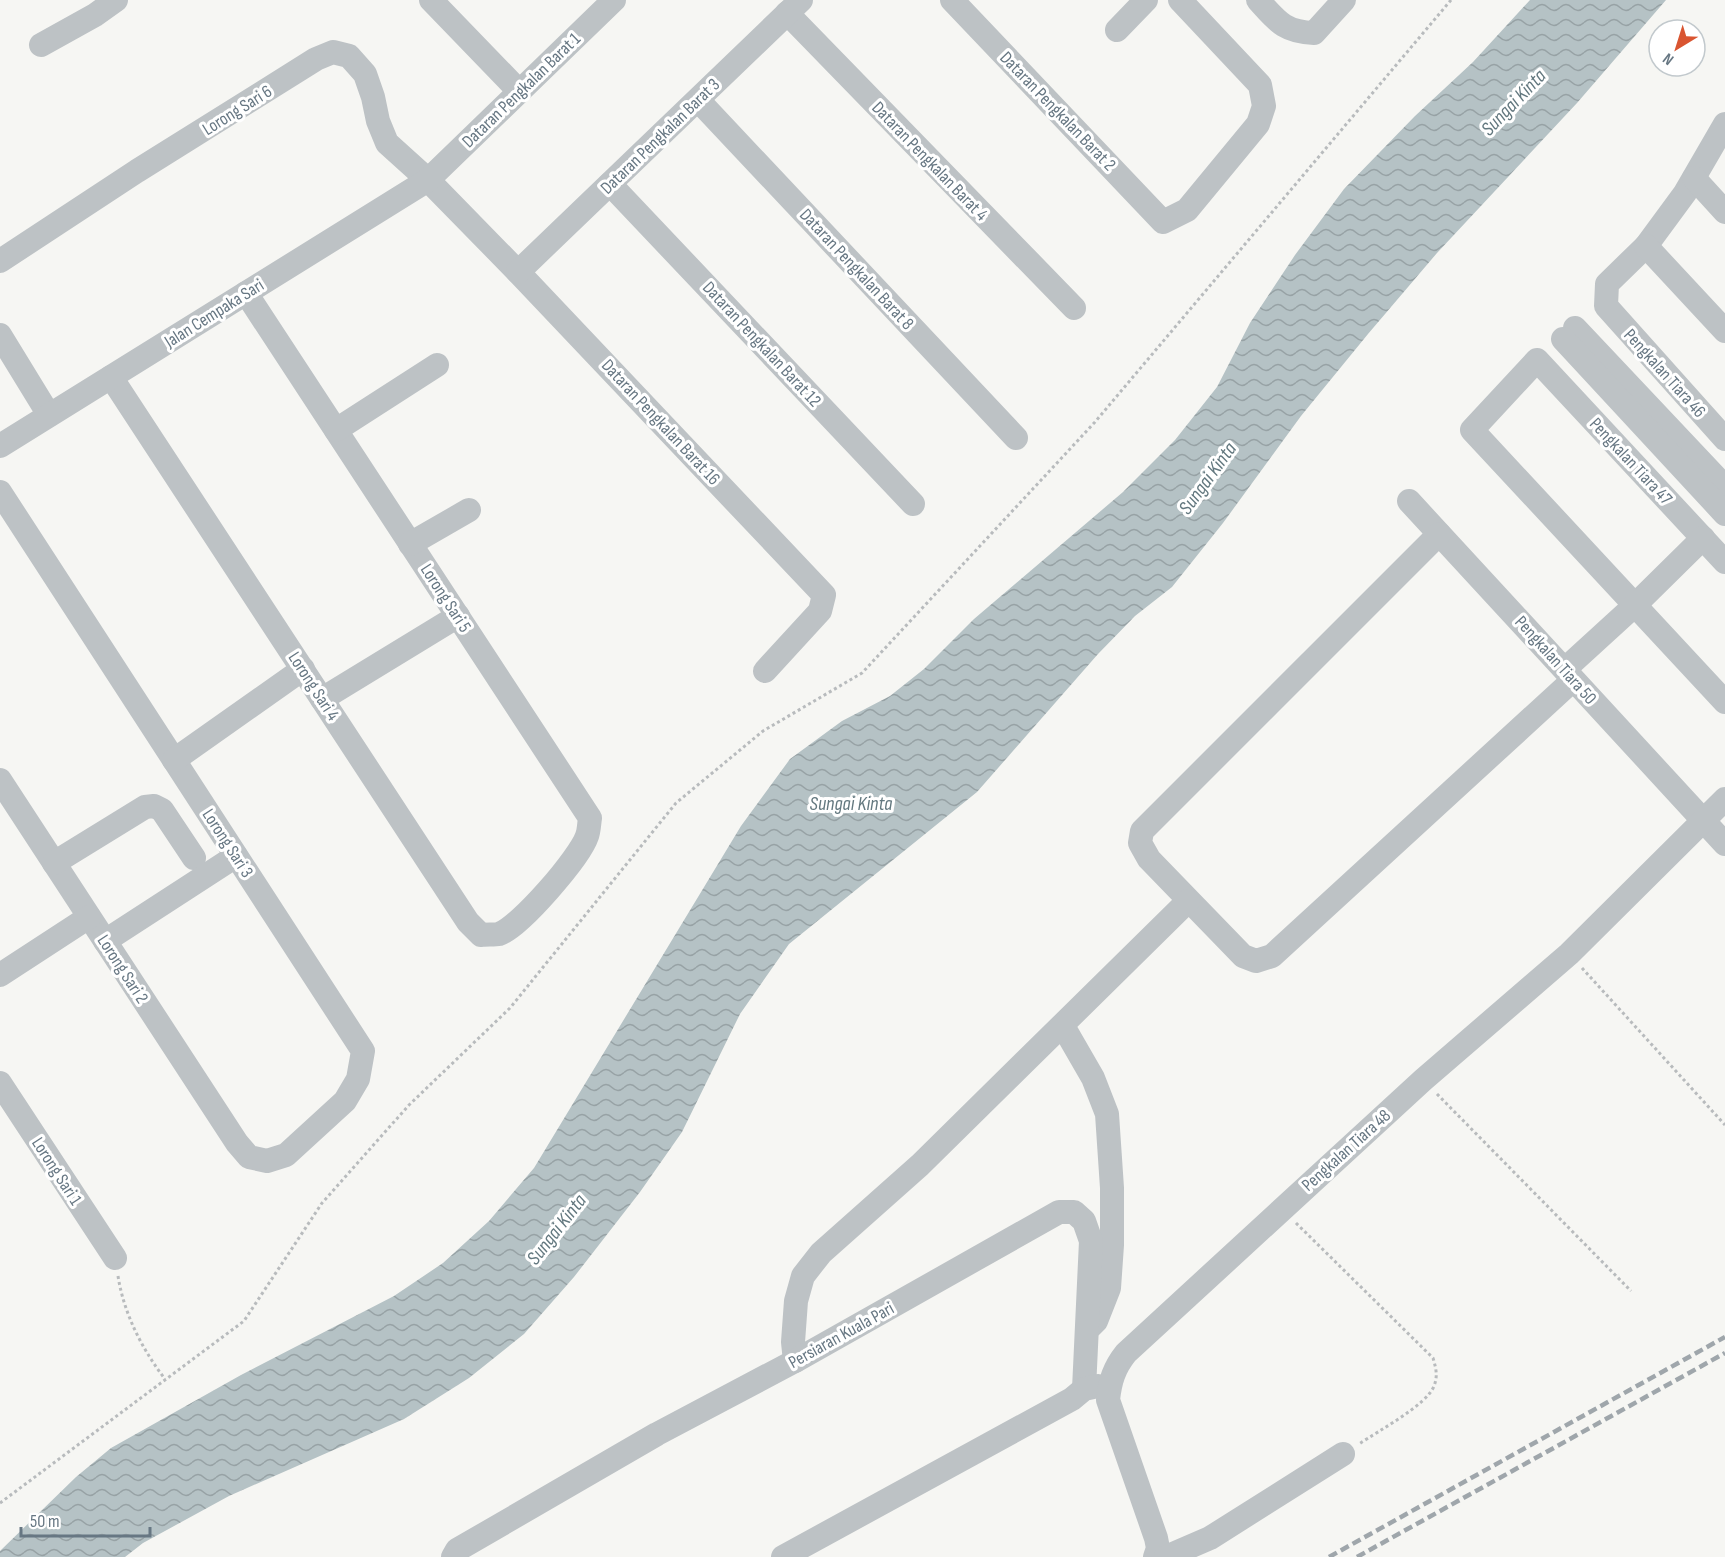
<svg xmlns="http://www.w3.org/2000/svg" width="1725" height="1557" font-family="'Sofia Sans Condensed',sans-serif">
  <defs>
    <pattern id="water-waves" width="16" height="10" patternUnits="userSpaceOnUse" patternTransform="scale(1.5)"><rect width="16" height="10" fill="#b5c2c5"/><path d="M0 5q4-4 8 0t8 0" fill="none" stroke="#97a2a5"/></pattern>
  </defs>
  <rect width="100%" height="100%" fill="#f6f6f3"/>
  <path fill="url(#water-waves)" d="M1530 0H1666L1577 103 1437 253 1368 334 1301 416 1223 523 1172 587 1135 616 1098 654 977 792 789 944 740 1014 682 1132 640 1192 574 1277 524 1334 469 1378 404 1419 229 1496 143 1543 125 1557H0V1551L76 1477 111 1448 241 1375 394 1296 443 1263 489 1221 534 1168 741 826 790 759 842 721 890 696 924 669 974 619 1123 492 1175 440 1217 387 1250 323 1295 255 1344 189 1415 116 1473 62Z"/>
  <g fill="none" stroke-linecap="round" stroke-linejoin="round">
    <g stroke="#b8bbbd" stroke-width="3" stroke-dasharray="3 3" stroke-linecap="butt">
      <path d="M1582 968 1725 1125"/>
      <path d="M1437 1094 1631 1291"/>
      <path d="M1296 1223 1433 1358C1436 1368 1438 1376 1434 1386 1427 1405 1378 1431 1359 1444"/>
      <path d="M118 1276C124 1314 142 1349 165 1379"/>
      <path d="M0 1503 244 1321 322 1203 409 1105 510 1008 676 803 763 731 862 673 1095 422 1451 0"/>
    </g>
    <g stroke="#bdc2c5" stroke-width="24">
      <path d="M431 0 519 91"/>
      <path d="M952 0 1163 222 1187 210 1258 124 1264 106 1260 85 1180 0"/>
      <path d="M1258 0C1277 21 1284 32 1314 33L1344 0"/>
      <path d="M787 13 1074 308"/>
      <path d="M1117 30 1146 0"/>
      <path d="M41 45 95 15 116 0"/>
      <path d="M698 100 1016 438"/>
      <path d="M1725 124 1685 193 1646 246 1607 284 1606 306 1725 439"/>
      <path d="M1694 178 1725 212"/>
      <path d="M610 184 913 504"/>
      <path d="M1646 246 1725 331"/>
      <path d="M0 261 137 171 316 59 333 52 349 56 365 74 373 97 378 121 387 143 428 180 518 272 824 595 820 611 765 671"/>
      <path d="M518 272 801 0"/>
      <path d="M1575 328 1725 487"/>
      <path d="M0 335 49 415"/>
      <path d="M1563 339 1725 514"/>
      <path d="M111 377 468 922 481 935C486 934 494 935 499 934 520 927 580 857 587 836 589 831 589 824 590 818L246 293"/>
      <path d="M336 430 437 365"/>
      <path d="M0 446 428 180 614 0"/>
      <path d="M0 492 363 1051 358 1079 345 1101 286 1155 267 1161 249 1157 237 1143 0 780"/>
      <path d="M1409 501 1725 844"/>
      <path d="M1439 534 1142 831 1140 843 1149 859 1243 956 1256 961 1272 956 1573 680"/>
      <path d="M410 544 469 510"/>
      <path d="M1725 562 1537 360 1472 430 1725 702"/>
      <path d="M1565 669 1634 606 1703 538"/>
      <path d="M322 699 458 616"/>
      <path d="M174 760 303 669"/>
      <path d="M54 863 145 807 154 806 162 810 194 858"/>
      <path d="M105 941 236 856"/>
      <path d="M0 975 89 917"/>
      <path d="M1063 1026 1093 1078 1107 1114 1112 1188V1245L1109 1288 1096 1321 1091 1326"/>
      <path d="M0 1083 115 1258"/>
      <path d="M795 1361 793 1342 796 1301 803 1276 821 1253 920 1165 1188 901"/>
      <path d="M453 1557 457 1550 657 1434 795 1361 1059 1212H1074L1084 1221 1091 1241 1084 1389"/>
      <path d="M783 1557 1072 1399 1084 1389 1098 1386"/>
      <path d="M1155 1557 1158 1548 1156 1538 1108 1400C1110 1381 1114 1368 1126 1353L1423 1080 1569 954 1725 799"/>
      <path d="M1166 1557 1210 1538 1343 1454"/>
    </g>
    <g stroke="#9fa6ab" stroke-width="4.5" stroke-dasharray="9 4.5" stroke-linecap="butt">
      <path d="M1329 1557 1725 1337"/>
      <path d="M1357 1557 1725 1353"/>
    </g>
  </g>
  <g text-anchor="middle" stroke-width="6" stroke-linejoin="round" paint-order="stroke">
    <g font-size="18" fill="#677783" stroke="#fff">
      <text transform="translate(521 90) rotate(-44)" y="6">Dataran Pengkalan Barat 1</text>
      <text transform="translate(237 110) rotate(-32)" y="6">Lorong Sari 6</text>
      <text transform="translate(1058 111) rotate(46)" y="6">Dataran Pengkalan Barat 2</text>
      <text transform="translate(660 136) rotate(-44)" y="6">Dataran Pengkalan Barat 3</text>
      <text transform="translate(930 161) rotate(46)" y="6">Dataran Pengkalan Barat 4</text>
      <text transform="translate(857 269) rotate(47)" y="6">Dataran Pengkalan Barat 8</text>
      <text transform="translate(214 313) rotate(-32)" y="6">Jalan Cempaka Sari</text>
      <text transform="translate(762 344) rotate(47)" y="6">Dataran Pengkalan Barat 12</text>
      <text transform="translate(1665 373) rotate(48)" y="6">Pengkalan Tiara 46</text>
      <text transform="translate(661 422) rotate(47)" y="6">Dataran Pengkalan Barat 16</text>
      <text transform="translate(1631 461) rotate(47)" y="6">Pengkalan Tiara 47</text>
      <text transform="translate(446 598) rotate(57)" y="6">Lorong Sari 5</text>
      <text transform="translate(1556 660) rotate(48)" y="6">Pengkalan Tiara 50</text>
      <text transform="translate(314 686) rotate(57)" y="6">Lorong Sari 4</text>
      <text transform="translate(228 843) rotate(57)" y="6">Lorong Sari 3</text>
      <text transform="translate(123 969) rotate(57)" y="6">Lorong Sari 2</text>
      <text transform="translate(1346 1150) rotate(-42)" y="6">Pengkalan Tiara 48</text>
      <text transform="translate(57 1171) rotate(57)" y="6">Lorong Sari 1</text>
      <text transform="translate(841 1335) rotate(-29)" y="6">Persiaran Kuala Pari</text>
    </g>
    <g font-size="20" font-style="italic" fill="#63787f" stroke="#fff">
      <text transform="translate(1513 102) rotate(-46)" y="7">Sungai Kinta</text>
      <text transform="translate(1207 478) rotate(-54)" y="7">Sungai Kinta</text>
      <text x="851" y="810">Sungai Kinta</text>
      <text transform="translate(556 1229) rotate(-52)" y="7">Sungai Kinta</text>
    </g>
  </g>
  <g transform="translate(1677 48) rotate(218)"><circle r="28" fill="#ffffff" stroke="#c2c9cd" stroke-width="1.5"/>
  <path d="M0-4.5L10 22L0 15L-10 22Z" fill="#d95531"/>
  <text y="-9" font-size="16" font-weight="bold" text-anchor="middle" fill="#677783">N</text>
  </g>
  <path d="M21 1527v9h129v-9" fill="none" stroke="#677783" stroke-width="3"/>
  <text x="30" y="1527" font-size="18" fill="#677783" stroke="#ffffff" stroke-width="4.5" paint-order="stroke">50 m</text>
</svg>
